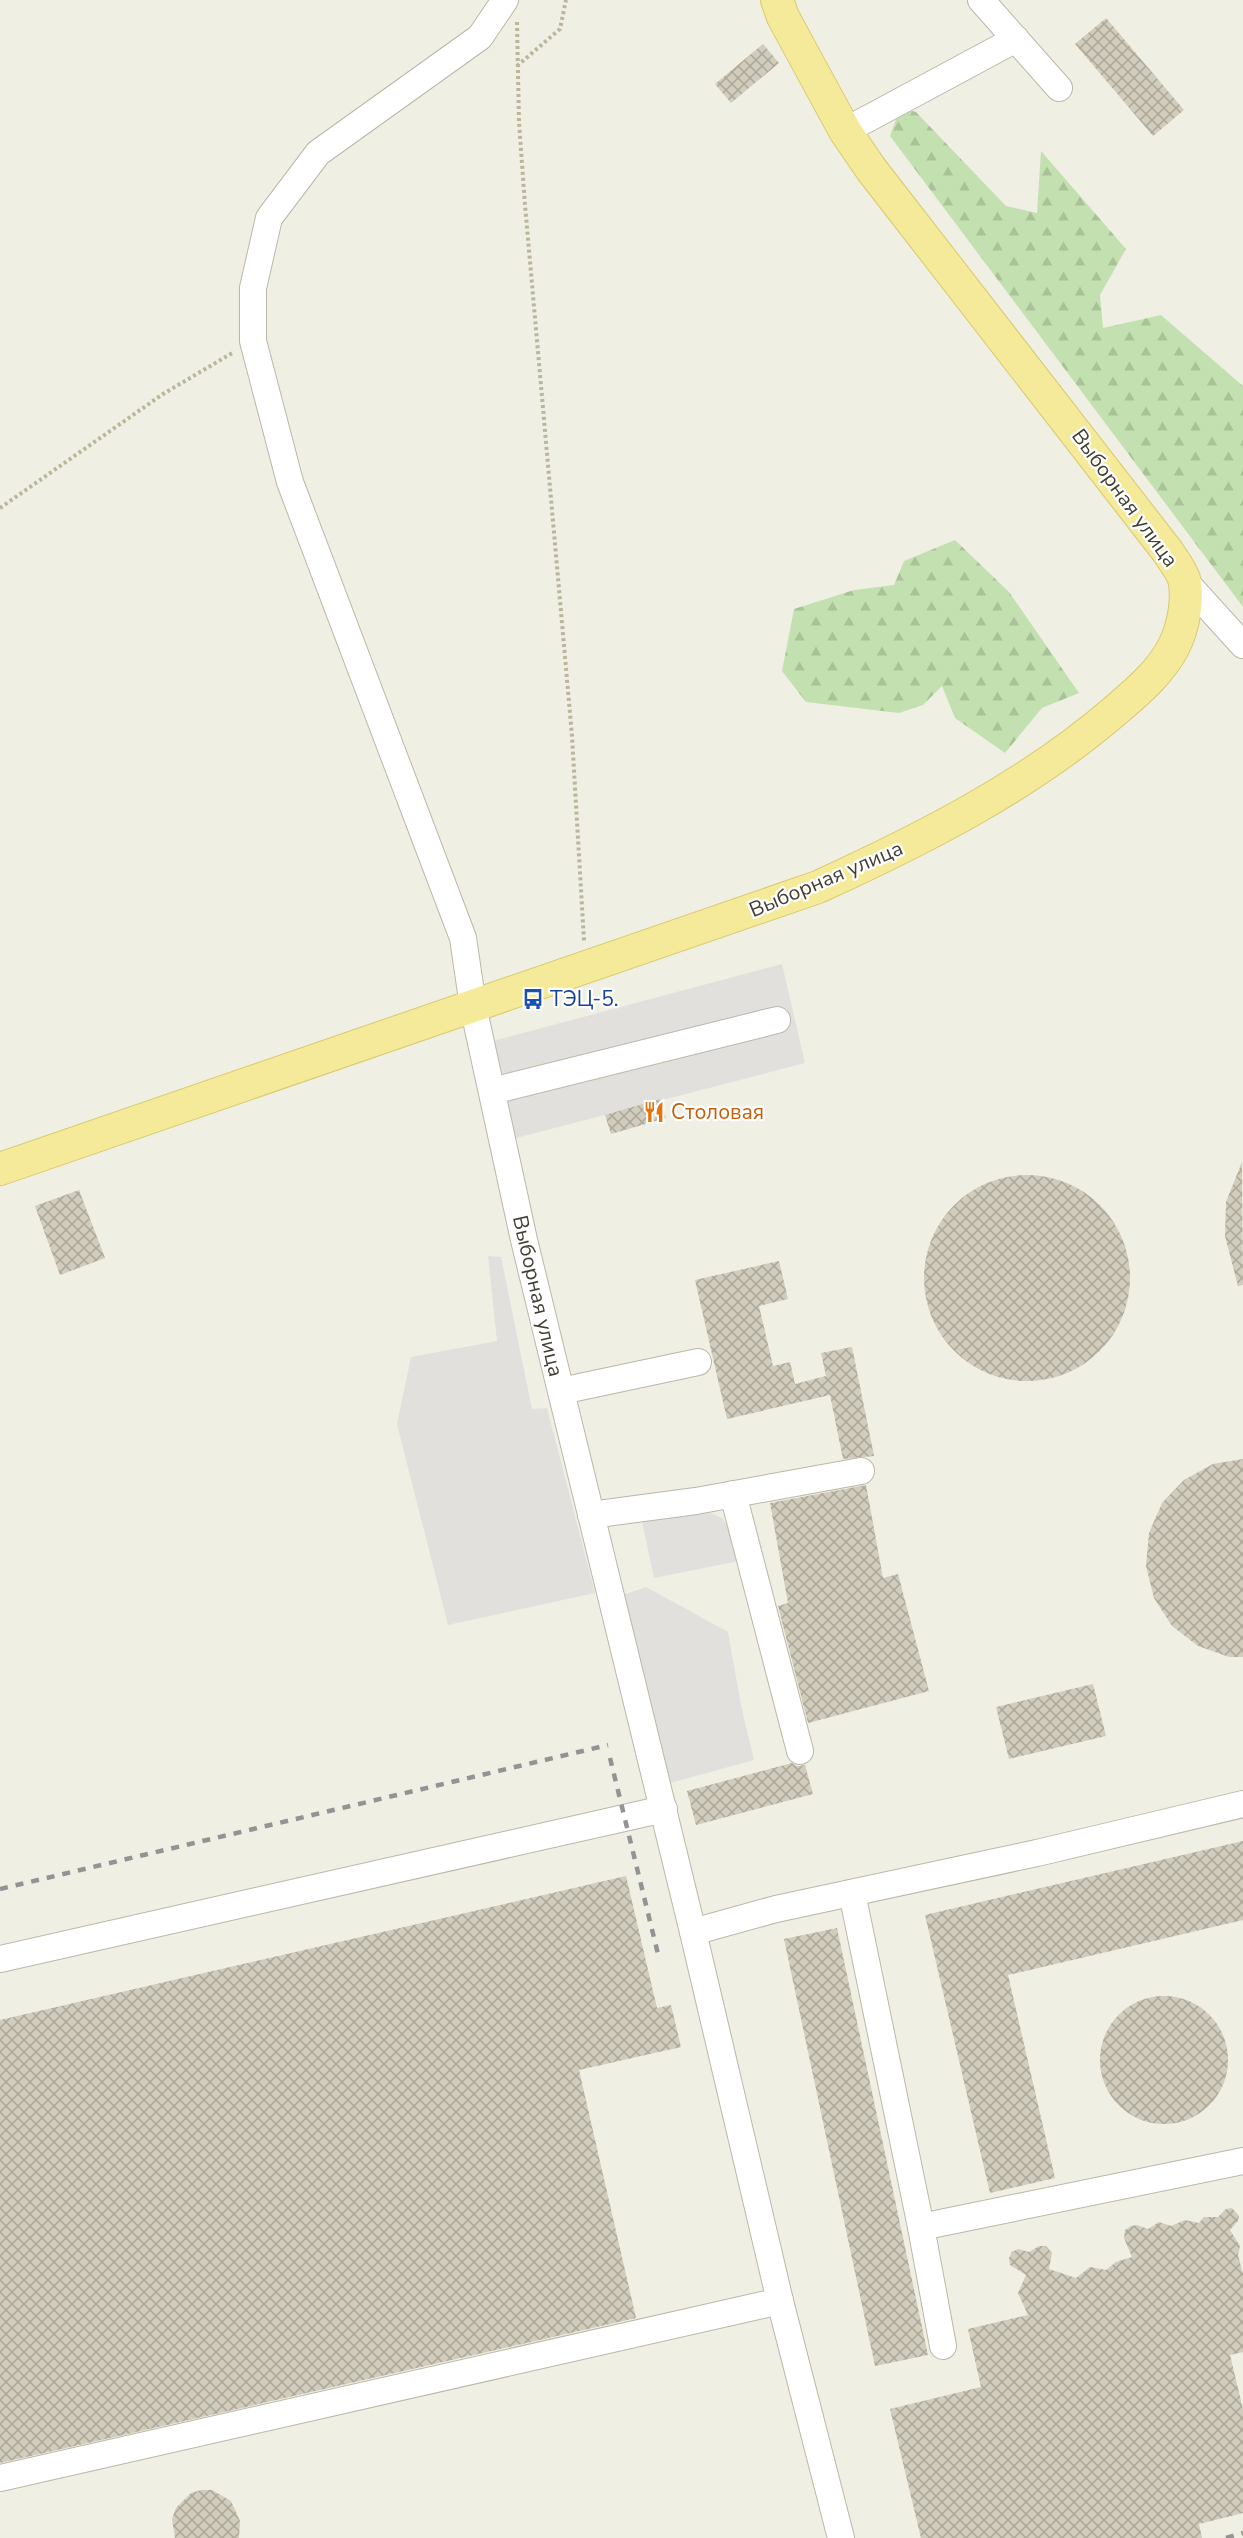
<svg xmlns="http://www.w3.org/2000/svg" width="1243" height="2538" font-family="'Nunito Sans',sans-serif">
  <defs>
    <pattern id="forest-firs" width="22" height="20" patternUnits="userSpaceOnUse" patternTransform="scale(1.5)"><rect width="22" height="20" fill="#c3e1b0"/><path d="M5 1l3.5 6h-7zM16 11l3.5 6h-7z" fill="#a9c298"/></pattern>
    <pattern id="building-cross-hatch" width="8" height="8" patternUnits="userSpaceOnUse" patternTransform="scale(1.5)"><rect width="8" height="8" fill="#d1ccbb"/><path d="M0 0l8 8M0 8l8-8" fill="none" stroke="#aba799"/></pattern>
  </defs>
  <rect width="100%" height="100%" fill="#f0efe4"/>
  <g fill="url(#forest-firs)">
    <path d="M900 108 916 112 1006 206 1037 213 1041 151 1126 249 1100 295 1103 328 1161 315 1243 386V607L890 136Z"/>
    <path d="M955 540 1009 592 1079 693 1042 708 1005 753 955 718 942 686 923 705 899 713 806 702 782 671 794 609 854 590 894 585 904 561Z"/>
  </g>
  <g fill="#e1e0dc">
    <path d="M782 964 805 1063 516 1138 493 1041Z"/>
    <path d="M488 1256 501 1257 532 1409 547 1408 595 1593 448 1625 397 1424 411 1357 497 1341Z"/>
    <path d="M711 1513 722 1518 730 1530 739 1561 654 1578 642 1521Z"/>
    <path d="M646 1587 728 1632 741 1705 754 1760 663 1785 617 1597Z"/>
  </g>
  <g fill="url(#building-cross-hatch)">
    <path d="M1106 18 1184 110 1153 136 1075 44Z"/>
    <path d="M763 44 779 63 731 103 715 84Z"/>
    <path d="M660 1099 666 1118 611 1134 605 1115Z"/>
    <path d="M1242 1162 1243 1285 1238 1286 1225 1236 1226 1202Z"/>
    <circle cx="1027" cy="1278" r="103"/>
    <path d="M79 1190 105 1258 60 1275 35 1206Z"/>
    <path d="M779 1261 788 1299 759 1306 773 1366 790 1362 795 1384 826 1376 821 1353 852 1347 874 1456 843 1459 830 1395 727 1419 695 1280Z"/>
    <path d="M1243 1459V1657H1229L1198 1646 1172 1626 1154 1598 1146 1566 1149 1533 1162 1503 1184 1480 1213 1464Z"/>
    <path d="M866 1485 883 1578 898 1574 929 1691 808 1723 778 1606 788 1603 770 1503Z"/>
    <path d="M1093 1684 1106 1736 1009 1759 996 1707Z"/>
    <path d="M792 1763 797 1766 805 1765 813 1794 696 1825 687 1791Z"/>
    <path d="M1243 1841V1920L1008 1975 1055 2178 990 2193 925 1915Z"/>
    <path d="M626 1876 657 2008 671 2005 681 2047 579 2070 636 2318 0 2463V2020Z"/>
    <path d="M837 1928 928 2355 875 2366 784 1939Z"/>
    <circle cx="1164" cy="2060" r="64"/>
    <path d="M1232 2208 1239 2216 1238 2221 1230 2230 1240 2246 1238 2255 1243 2274V2352L1230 2355 1243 2409V2513L1199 2524 1202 2538H921L890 2409 981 2387 968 2329 1028 2315 1018 2293 1026 2275 1010 2265 1009 2258 1012 2252 1018 2249 1029 2252 1039 2246H1046L1052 2253 1049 2269 1076 2278 1090 2267 1106 2270 1116 2262 1132 2257 1124 2238 1125 2230 1131 2226 1137 2225 1148 2229 1159 2222 1171 2226 1185 2220 1199 2223 1204 2217H1218L1226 2209Z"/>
    <path d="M201 2490H212L231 2501 240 2521 239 2538H175L172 2519 176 2508 191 2493Z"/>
  </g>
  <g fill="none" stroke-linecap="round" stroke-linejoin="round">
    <defs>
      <g id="minor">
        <path d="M505 0 480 37 318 153 269 218 253 288V341L290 482 463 938 473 1006 524 1240 693 1932 776 1909 1037 1853 1243 1804"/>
        <path d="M981 0 1059 88"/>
        <path d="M845 131 1016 39"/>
        <path d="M1183 579 1243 645"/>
        <path d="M492 1091 777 1020"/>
        <path d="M561 1391 698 1362"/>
        <path d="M733 1494 800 1751"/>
        <path d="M591 1515 696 1501 861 1471"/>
        <path d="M852 1893 921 2227 943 2346"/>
        <path d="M693 1932 780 2301 841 2538"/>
        <path d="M0 1959 664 1809"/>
        <path d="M921 2227 1243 2161"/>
        <path d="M0 2478 780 2301"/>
      </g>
      <path id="major" d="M0 1169 818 887C923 839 1028 786 1116 710 1137 692 1161 672 1174 646 1183 628 1189 599 1184 579 1181 570 1173 560 1168 552L871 169 845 131 783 17 777 0"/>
    </defs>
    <use href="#minor" stroke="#bbb7a8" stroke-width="28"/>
    <use href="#major" stroke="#d8c96b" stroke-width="34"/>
    <g stroke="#bbb59a" stroke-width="4" stroke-dasharray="3 3" stroke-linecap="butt">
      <path d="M517 22 519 122 525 205 572 736 584 941"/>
      <path d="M517 66 560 29 566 0"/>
      <path d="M0 508 163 394 234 352"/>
    </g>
    <use href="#minor" stroke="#fff" stroke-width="26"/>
    <use href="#major" stroke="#f4ea99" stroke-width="32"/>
    <g stroke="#939393" stroke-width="4.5" stroke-dasharray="8 8" stroke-linecap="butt">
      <path d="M610 1758 658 1954"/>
      <path d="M0 1889 608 1745"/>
      <path d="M1226 2538 1243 2533"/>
    </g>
  </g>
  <defs>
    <symbol id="bus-bare" viewBox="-9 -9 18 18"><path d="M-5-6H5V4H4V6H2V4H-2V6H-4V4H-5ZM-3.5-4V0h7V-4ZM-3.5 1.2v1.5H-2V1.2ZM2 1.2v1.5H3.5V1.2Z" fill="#1a4fb4" stroke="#fff" stroke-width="2.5" paint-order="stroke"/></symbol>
    <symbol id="restaurant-bare" viewBox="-9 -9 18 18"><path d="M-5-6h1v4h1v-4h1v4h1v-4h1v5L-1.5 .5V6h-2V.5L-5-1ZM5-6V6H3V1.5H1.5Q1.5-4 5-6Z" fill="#e8710a" stroke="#fff" stroke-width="2.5" paint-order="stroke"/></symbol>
  </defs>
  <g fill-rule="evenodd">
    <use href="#bus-bare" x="518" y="984" width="30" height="30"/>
    <use href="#restaurant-bare" x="639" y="1097" width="30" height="30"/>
  </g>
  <g text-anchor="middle" stroke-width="4.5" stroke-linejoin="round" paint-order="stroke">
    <g font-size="21" fill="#423f35" stroke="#fff">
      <text transform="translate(1125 498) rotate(54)" y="7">Выборная улица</text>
      <text transform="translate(826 879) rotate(-23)" y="7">Выборная улица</text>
      <text transform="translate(538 1296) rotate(77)" y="7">Выборная улица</text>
    </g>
    <g font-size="21" fill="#164399" stroke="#fff" text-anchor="start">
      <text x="550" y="1006">ТЭЦ-5.</text>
    </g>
    <g font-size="21" fill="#c56008" stroke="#fff" text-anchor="start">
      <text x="671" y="1119">Столовая</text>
    </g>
  </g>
</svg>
